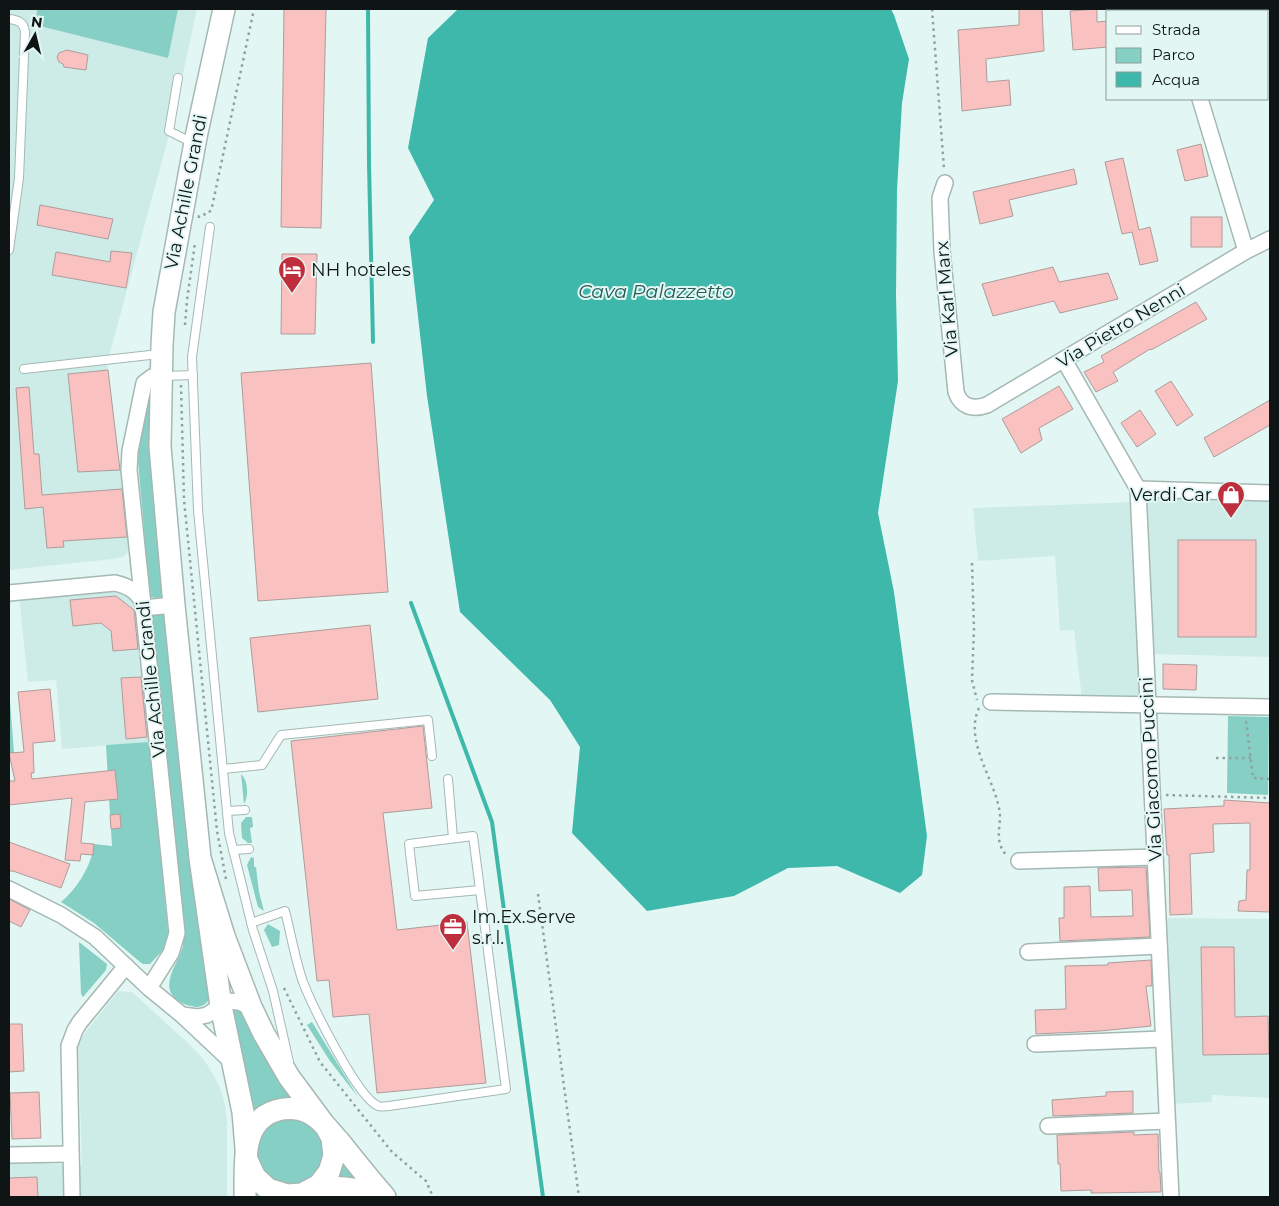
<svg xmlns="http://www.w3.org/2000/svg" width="1279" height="1206" font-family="Montserrat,sans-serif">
  <rect width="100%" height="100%" fill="#e2f7f3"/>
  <g fill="#ceece7">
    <path d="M9 9H197L172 124 107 364 120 470 124 477 129 544 128 552 123 557 113 559 9 570Z"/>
    <path d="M1144 495 1270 498V657L1150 654Z"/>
    <path d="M1134 502 1144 700 1082 699 1074 630 1060 631 1055 556 978 561 973 508Z"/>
    <path d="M168 580 149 742 62 749 56 680 28 682 19 596Z"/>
    <path d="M1165 918 1270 919V1098L1212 1095V1102L1172 1104Z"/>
    <path d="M118 991 132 992 189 1044 204 1060 213 1074 220 1088 225 1105 227 1123V1197H9V1163L82 1165 78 1047 82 1037Z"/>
  </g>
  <g fill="#85cfc5">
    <path d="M37 9H178L168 58 36 25Z"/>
    <path d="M144 398H153L163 596 158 598 150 597 138 461Z"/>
    <path d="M166 613 211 997C207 1003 203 1007 196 1007 189 1006 183 1004 177 1000 158 985 179 963 183 946 183 942 183 938 183 934L152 616 153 614Z"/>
    <path d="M9 687 14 753H9Z"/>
    <path d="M1228 716 1269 717 1268 795 1227 793Z"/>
    <path d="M149 742 168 932 167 944 164 949 150 964H143L140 962 94 923 61 902C77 889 92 865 94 844L112 846 111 829 121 828 120 814 110 815 106 745Z"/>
    <path d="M241 774C248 780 249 796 244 804Z"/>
    <path d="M246 817H252L253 827 250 828 252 843H248L242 838 241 823Z"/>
    <path d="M251 857 254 858V867H256L259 892 264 911 258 907 247 865Z"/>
    <path d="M268 924 280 931 279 945 272 947 264 930Z"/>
    <path d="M79 942 107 964 106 970 83 997 81 994Z"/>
    <path d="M240 1010 294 1097 253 1115 231 1011Z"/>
    <path d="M312 1022 358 1097 330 1061 307 1025Z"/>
    <circle cx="290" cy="1152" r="35"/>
    <path d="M341 1161 357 1179 337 1177Z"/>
  </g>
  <path fill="#3eb8ab" d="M458 9H891L894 15 909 59 902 103 897 190 896 296 898 381 878 513 894 592 927 836 922 875 900 893 837 866 788 868 734 896 647 911 572 833 580 747 550 700 460 612 427 396 409 237 434 200 408 148 428 38Z"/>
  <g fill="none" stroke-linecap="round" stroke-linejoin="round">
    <g stroke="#3eb8ab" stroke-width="4">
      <path d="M368 9 369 164 373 342"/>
      <path d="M411 603 492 822 543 1197"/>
    </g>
  </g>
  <g fill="#f9c1bf" stroke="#ae9c9b">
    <path d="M284 9H326L321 228 281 227Z"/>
    <path d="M1019 9H1042L1044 51 986 59 987 82 1009 80 1011 105 962 111 958 30 1019 25Z"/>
    <path d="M1097 9V22L1108 21V47L1073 50 1070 11Z"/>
    <path d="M67 50 88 55 86 70 64 67 63 64 59 62 57 57 59 53Z"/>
    <path d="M1201 144 1208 176 1185 181 1177 150Z"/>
    <path d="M1123 158 1139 230 1150 227 1158 261 1140 265 1132 232 1122 234 1105 162Z"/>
    <path d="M1074 169 1077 184 1009 200 1013 216 980 224 973 192Z"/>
    <path d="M40 205 113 219 108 239 37 225Z"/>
    <rect x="1191" y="217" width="31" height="30"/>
    <path d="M111 251 132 253 126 288 52 275 56 252 110 262Z"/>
    <path d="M282 254H317L315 334H281Z"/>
    <path d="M1053 267 1059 282 1108 273 1118 299 1060 313 1054 301 993 316 982 284Z"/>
    <path d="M1196 302 1207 319 1151 350 1150 349 1113 372 1118 381 1096 392 1084 372 1104 362 1101 356Z"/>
    <path d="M371 363 388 592 258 601 241 373Z"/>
    <path d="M108 370 120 470 78 472 68 374Z"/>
    <path d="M1171 381 1193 415 1177 426 1155 391Z"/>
    <path d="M1059 386 1073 409 1039 428 1042 440 1021 453 1002 419Z"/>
    <path d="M29 387 34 454H39L42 495 122 489 127 537 63 541 64 547 47 548 43 507 25 509 16 388Z"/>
    <path d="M1270 400V425L1214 457 1204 438Z"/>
    <path d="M1140 410 1156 434 1137 447 1121 423Z"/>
    <rect x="1178" y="540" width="78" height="97"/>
    <path d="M116 596 134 610 138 649 113 651 111 631 101 623 73 626 70 600Z"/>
    <path d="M370 625 378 699 258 712 250 638Z"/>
    <path d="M1163 664 1197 665 1196 690 1163 689Z"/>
    <path d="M141 677 147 737 126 739 121 678Z"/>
    <path d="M50 689 55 741 33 743 34 773H31L32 779 115 770 118 799 85 802 81 843 94 844 93 855 81 854 80 861 65 860 72 798 9 805V781H15L9 753 24 752 18 692Z"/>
    <path d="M423 726 432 808 383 813 397 930 467 922 486 1083 377 1093 369 1014 333 1017 329 980 317 981 291 741Z"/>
    <path d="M1224 800 1270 803V912L1238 911 1239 901 1246 900 1247 870H1250V823L1213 824 1214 852 1190 854 1192 914 1170 915 1169 855H1167L1164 809 1224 806Z"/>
    <path d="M120 814 121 828 111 829 110 815Z"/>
    <path d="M9 842 70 864 61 888 13 871H9Z"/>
    <path d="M1146 867 1150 937 1060 941 1059 918H1064V887L1090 886 1091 917 1133 916 1132 890 1099 891 1098 868Z"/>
    <path d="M9 899 30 910 21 927 9 921Z"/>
    <path d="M1201 947H1234L1235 1017 1268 1016 1269 1054 1203 1055Z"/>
    <path d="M1151 960 1152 986H1146L1151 1026 1100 1031 1036 1034 1035 1010 1066 1009 1065 966 1108 965V963Z"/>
    <path d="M9 1024H22L24 1071 9 1072Z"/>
    <path d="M1133 1091V1113L1053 1116 1052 1100 1106 1096V1092Z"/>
    <path d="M39 1092 41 1138 12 1139 10 1093Z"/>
    <path d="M1134 1132V1135L1158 1134 1159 1172H1160L1161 1192 1091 1193V1190L1061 1191 1060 1164H1058L1057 1135Z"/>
    <path d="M37 1177 38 1197H9V1178Z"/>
  </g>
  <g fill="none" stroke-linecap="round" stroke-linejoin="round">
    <defs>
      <g id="lane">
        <path d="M9 19C18 20 24 22 25 32L19 178 9 250"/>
        <path d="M178 78 169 131 193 143"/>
        <path d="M210 227 192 357 198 510 229 833 253 930 273 991 289 1062"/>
        <path d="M24 369 159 354"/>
        <path d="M163 376 193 375"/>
        <path d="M223 769 262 765 281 735 428 720 432 756"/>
        <path d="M448 779 453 838"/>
        <path d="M227 811 245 810"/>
        <path d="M233 850 249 849"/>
        <path d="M251 923 285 911C291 934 295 959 303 982 312 1005 357 1097 378 1106 381 1107 386 1106 389 1106L506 1089 473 836 409 844 415 896 480 890"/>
      </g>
      <g id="street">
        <path d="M1188 9 1189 11"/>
        <path d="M1200 99 1246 251"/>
        <path d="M945 183 940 198 942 251 956 392C961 407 973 410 987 405L1246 251 1270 239"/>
        <path d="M1064 360 1138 489 1171 1197"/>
        <path d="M1138 489 1270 493"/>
        <path d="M9 593 115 583C128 586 137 591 143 603"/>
        <path d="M143 608 174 605"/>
        <path d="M991 702 1270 707"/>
        <path d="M1019 861 1155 857"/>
        <path d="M9 889 61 915 95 937 149 988 182 1015 233 1063"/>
        <path d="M1028 952 1159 946"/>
        <path d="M149 988 171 953 177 933 129 470 130 451 144 383 152 377 161 376"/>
        <path d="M182 1015 198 1017 207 1015 228 1001 239 1002 251 1007"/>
        <path d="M1035 1044 1163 1039"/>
        <path d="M1048 1126 1167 1121"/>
        <path d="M9 1155 71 1154"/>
        <path d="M72 1197 69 1046 75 1030 80 1022 126 966"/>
      </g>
      <g id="secondary">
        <path d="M200 858 224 936 251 1007 264 1034 289 1077 326 1127 332 1138 334 1156 329 1172 319 1185 302 1194 287 1195 268 1189 255 1177 247 1160 243 1112 221 1006 200 858 174 605 160 447 162 345 164 312 196 137 224 9"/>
        <path d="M308 1191C333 1183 361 1189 384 1197"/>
        <path d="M245 1197C246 1165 239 1116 283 1109 296 1107 308 1110 318 1119 326 1125 332 1134 339 1141 354 1160 369 1179 385 1197"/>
      </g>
    </defs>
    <use href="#lane" stroke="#a4b8b4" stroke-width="10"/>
    <use href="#street" stroke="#a4b8b4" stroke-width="18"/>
    <use href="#secondary" stroke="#a4b8b4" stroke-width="24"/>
    <g stroke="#91a19e" stroke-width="2.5" stroke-dasharray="2.5 4" stroke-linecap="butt">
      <path d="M932 9 944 169"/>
      <path d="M199 218V216L209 213 212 207 254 9"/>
      <path d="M185 325 187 300 195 243"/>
      <path d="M181 385 184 500 217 831 226 879"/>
      <path d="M972 563 974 629 972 680 977 700"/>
      <path d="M979 708C964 740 993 777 999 808 1003 825 992 839 1007 856"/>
      <path d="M1246 721 1253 778 1270 779"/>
      <path d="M1216 758H1251"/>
      <path d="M1166 795 1270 798"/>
      <path d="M538 894 579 1197"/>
      <path d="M284 988 320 1062 392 1152 426 1181 433 1197"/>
    </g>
    <use href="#lane" stroke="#fff" stroke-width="8"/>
    <use href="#street" stroke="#fff" stroke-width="15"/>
    <use href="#secondary" stroke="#fff" stroke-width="21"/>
  </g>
  <defs>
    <symbol id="hotel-pin" viewBox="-11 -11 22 30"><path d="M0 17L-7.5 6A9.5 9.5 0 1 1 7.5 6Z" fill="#be2e3c" stroke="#e2f7f3"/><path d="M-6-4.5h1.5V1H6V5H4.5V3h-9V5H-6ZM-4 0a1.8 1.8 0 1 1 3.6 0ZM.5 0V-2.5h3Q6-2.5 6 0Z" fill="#fff"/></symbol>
    <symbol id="shop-pin" viewBox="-11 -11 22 30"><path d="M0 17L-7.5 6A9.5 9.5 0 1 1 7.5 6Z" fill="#be2e3c" stroke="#e2f7f3"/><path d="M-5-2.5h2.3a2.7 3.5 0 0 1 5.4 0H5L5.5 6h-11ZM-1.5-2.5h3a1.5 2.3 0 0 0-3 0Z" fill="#fff"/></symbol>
    <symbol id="office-pin" viewBox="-11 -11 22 30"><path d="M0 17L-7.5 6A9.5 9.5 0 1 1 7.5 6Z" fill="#be2e3c" stroke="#e2f7f3"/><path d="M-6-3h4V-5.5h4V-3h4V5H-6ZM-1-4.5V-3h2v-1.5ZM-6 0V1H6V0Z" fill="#fff"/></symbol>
  </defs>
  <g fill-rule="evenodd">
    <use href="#hotel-pin" x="276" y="254" width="32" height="43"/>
    <use href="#shop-pin" x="1215" y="479" width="32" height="43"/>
    <use href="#office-pin" x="437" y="911" width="32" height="43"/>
  </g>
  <g text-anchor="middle" stroke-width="4" stroke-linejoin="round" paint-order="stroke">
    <g font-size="18" fill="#0e1514" stroke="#e2f7f3">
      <text transform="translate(186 192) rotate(-79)" y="6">Via Achille Grandi</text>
      <text transform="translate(947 299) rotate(-95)" y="6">Via Karl Marx</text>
      <text transform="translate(1121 326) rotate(-31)" y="6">Via Pietro Nenni</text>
      <text transform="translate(151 679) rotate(-96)" y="6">Via Achille Grandi</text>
      <text transform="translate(1151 769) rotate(-93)" y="6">Via Giacomo Puccini</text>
    </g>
    <g font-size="18" fill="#0e1514" stroke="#e2f7f3" text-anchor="start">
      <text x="311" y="276">NH hoteles</text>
      <text x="1212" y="501" text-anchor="end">Verdi Car</text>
      <text x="472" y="923">Im.Ex.Serve<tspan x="472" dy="21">s.r.l.</tspan></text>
    </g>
    <g font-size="19" font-style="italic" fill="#2a5b55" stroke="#e2f7f3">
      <text x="656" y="298">Cava Palazzetto</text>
    </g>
  </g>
  <rect width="1279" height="1206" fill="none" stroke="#0e1514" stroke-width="20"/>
  <rect x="1106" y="10" width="162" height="90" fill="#e2f7f3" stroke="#8d9d9a"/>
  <rect x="1116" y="26" width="25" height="8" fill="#ffffff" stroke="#8d9d9a"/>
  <text x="1152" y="35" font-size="15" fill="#0e1514">Strada</text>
  <rect x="1116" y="48" width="25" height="15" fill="#85cfc5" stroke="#8d9d9a"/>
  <text x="1152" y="60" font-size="15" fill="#0e1514">Parco</text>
  <rect x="1116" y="72" width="25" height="15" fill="#3eb8ab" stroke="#8d9d9a"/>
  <text x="1152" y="85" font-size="15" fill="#0e1514">Acqua</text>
  <g transform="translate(35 35) rotate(8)" stroke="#e2f7f3" stroke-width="4" paint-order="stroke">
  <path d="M0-4L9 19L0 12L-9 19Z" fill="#0e1514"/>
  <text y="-8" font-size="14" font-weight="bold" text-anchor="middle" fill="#0e1514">N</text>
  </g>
</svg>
